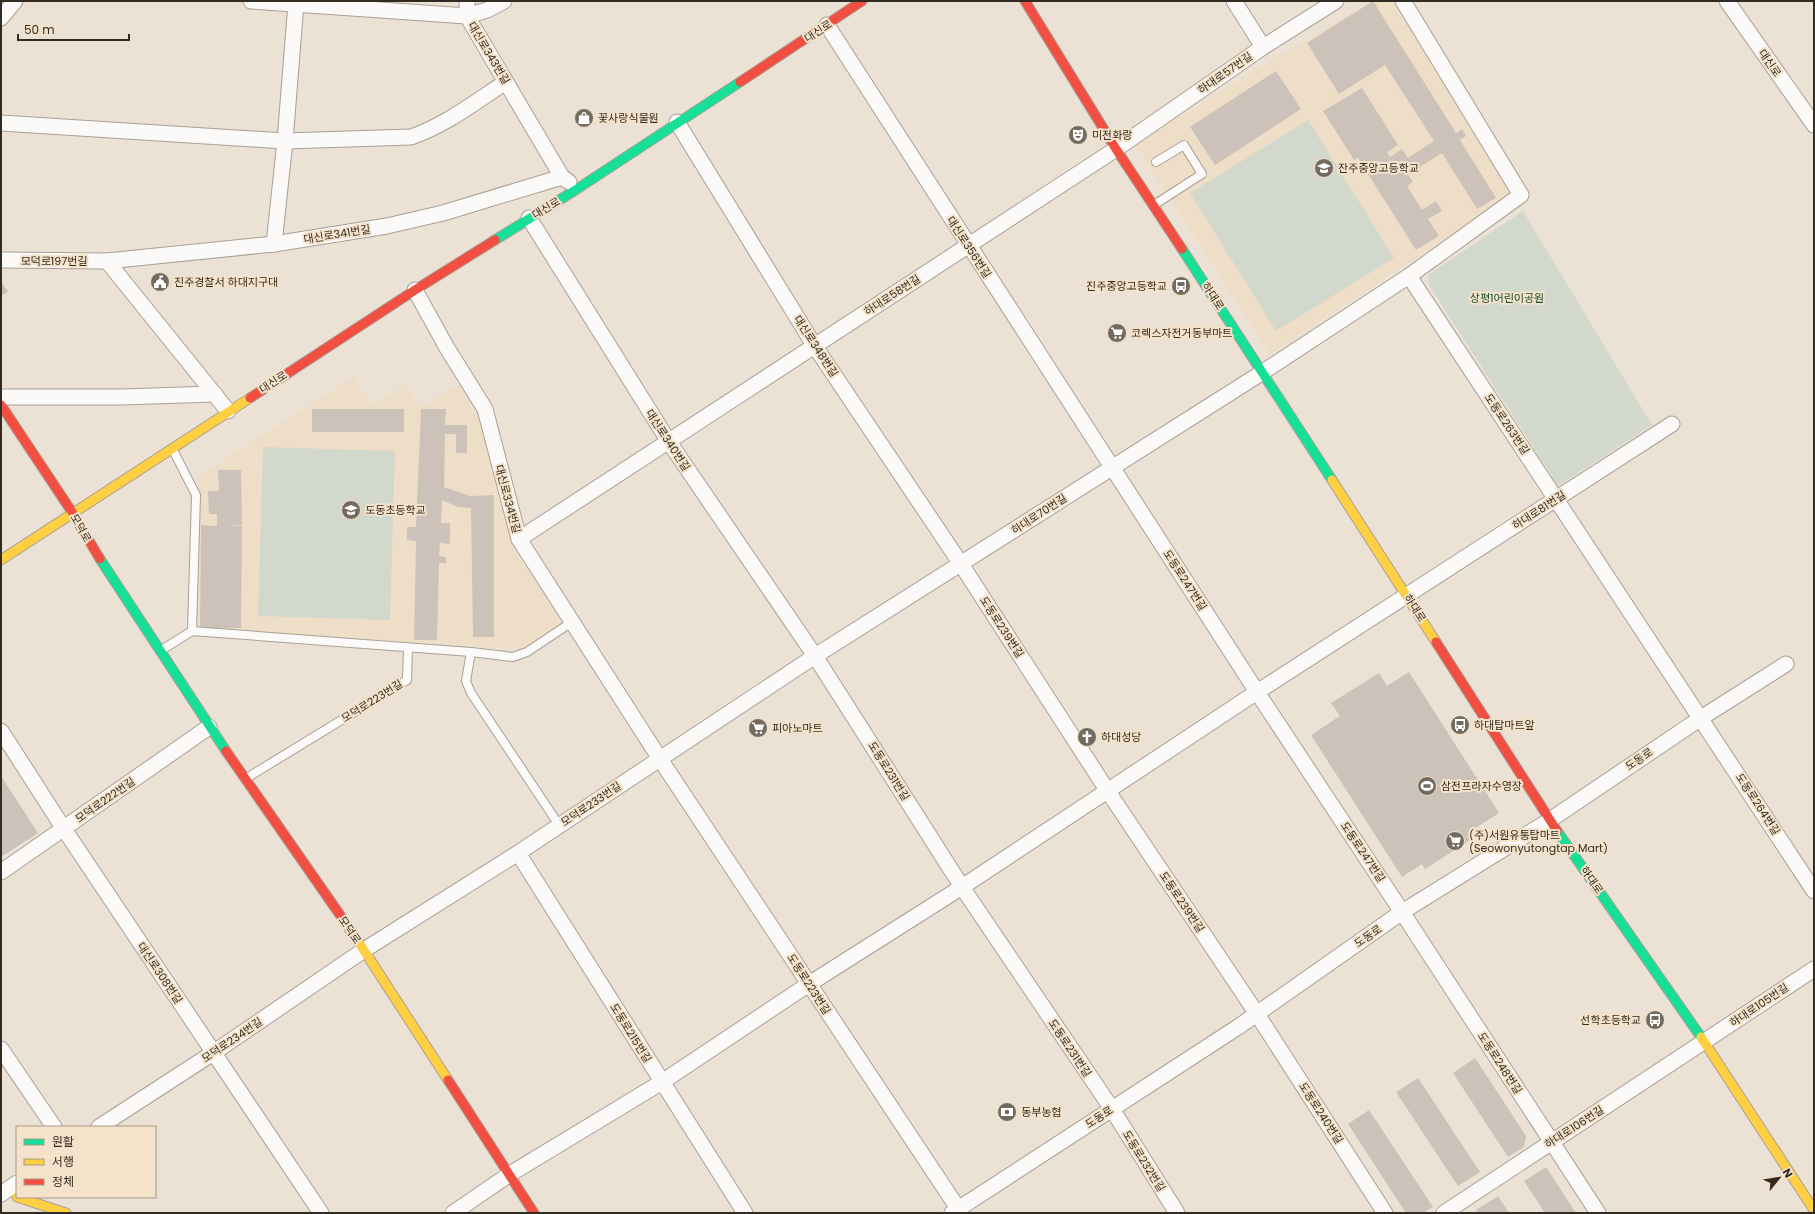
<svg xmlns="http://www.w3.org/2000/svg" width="1815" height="1214" font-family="Poppins,'Noto Sans KR',sans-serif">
  <rect width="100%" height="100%" fill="#ebe1d4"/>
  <g fill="#efdec7">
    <path d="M1370 1H1392L1514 193 1270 354 1135 144Z"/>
    <path d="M354 377 372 405 406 384 421 407 459 384 478 415 511 544 560 620 556 629 524 649 197 629 199 476Z"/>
  </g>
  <g fill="#d2d8cb">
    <path d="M1308 120 1394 258 1276 331 1190 193Z"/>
    <path d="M1523 211 1652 425 1558 486 1429 285 1428 275Z"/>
    <path d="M263 447 395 451 390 620 258 616Z"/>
  </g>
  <g fill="#cdc2ba">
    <path d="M1373 1 1456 133 1462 129 1466 136 1460 140 1496 198 1477 209 1442 153 1408 174 1413 182 1407 186 1422 210 1436 201 1442 211 1428 219 1439 236 1416 250 1358 158 1354 160 1323 111 1362 88 1398 145 1387 152 1390 157 1402 149 1408 158 1434 141 1385 65 1339 94 1307 43Z"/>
    <path d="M1276 71 1301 109 1215 165 1190 127Z"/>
    <path d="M1 281 8 292 1 296Z"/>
    <rect x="312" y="409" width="92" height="23"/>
    <path d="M421 409H446L445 425H467V453H456V434H445L444 487 470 496 494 495V637H473L471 508 458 507 442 500 441 523H450V544L440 543 439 556 446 557V563H439L437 640H414L416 541 407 540V527H416Z"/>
    <path d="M218 470H241L242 525 227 526H242L241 628H200L201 525 217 526V514H209L208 491H219Z"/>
    <path d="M1409 672 1499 813 1474 829 1478 835 1425 869 1422 864 1402 877 1311 735 1340 716 1331 703 1379 673 1387 686Z"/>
    <path d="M1 776 38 833 1 857Z"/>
    <path d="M1475 1058 1526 1136 1524 1147 1508 1157 1453 1073Z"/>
    <path d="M1418 1078 1480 1172 1458 1186 1396 1092Z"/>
    <path d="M1369 1110 1433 1207 1423 1213H1406L1348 1124Z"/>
    <path d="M1546 1167 1576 1213H1545L1524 1181Z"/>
    <path d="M1498 1196 1509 1213H1478L1476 1210Z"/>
  </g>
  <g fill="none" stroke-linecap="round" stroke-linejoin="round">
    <defs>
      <g id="lane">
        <path d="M1154 205 1202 174 1184 145 1156 162"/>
        <path d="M173 450 196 495 192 631"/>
        <path d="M160 651 192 631 471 652 513 657 527 652 572 622"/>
        <path d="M471 652 466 681 471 693 559 825"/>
        <path d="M245 779 407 680 408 648"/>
      </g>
      <g id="street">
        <path d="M251 1 467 16 487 10 504 1"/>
        <path d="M1234 1 1263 47"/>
        <path d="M1403 1 1521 195 1409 276"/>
        <path d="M1727 1 1814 125"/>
        <path d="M467 16 562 177 569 182"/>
        <path d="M467 16V1"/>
        <path d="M1 18 15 1"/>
        <path d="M827 25 1257 692 1402 912 1598 1213"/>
        <path d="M677 122 814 345 961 564 1107 790 1257 1014 1385 1213"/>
        <path d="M1 123 285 141 411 137C446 125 475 102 506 82"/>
        <path d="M529 218 669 442 815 656 962 887 1112 1109 1177 1213"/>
        <path d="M274 244 285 141 296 3"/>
        <path d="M1 260 107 261 274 244 387 226 443 213 562 177"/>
        <path d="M107 261 228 411"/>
        <path d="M415 290 447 348 485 409 519 539 660 759 961 1213"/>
        <path d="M1 397H121L215 394"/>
        <path d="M519 539 1116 149 1263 47 1336 1"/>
        <path d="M1 731 64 829 321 1213"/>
        <path d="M518 853 745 1213"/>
        <path d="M1 872 209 727"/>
        <path d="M1 1049 54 1127"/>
        <path d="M99 1127 213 1053 364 950 518 853 815 656 1263 372 1409 276 1814 891"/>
        <path d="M1 1194 17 1183"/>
        <path d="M453 1213 510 1174 662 1082 809 984 962 887 1257 692 1672 424"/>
        <path d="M952 1213 1238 1027 1402 912 1550 820 1701 718 1786 664"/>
        <path d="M1444 1213 1814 969"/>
      </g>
      <g id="fast">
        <path d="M495 240 577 189 740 82"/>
        <path d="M1182 249 1332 480"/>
        <path d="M100 559 226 751"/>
        <path d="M1557 831 1701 1037"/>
      </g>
      <g id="slow">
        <path d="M1332 480 1436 642"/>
        <path d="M1 560 250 398"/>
        <path d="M354 935 448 1080"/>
        <path d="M1701 1037 1814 1210"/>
        <path d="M17 1197 66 1213"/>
      </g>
      <g id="jam">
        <path d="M1025 1 1116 149 1182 249"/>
        <path d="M740 82 862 1"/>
        <path d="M250 398 415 290 495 240"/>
        <path d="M1 405 72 512 100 559"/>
        <path d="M1436 642 1557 831"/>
        <path d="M226 751 354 935"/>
        <path d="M448 1080 534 1213"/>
      </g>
    </defs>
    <use href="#lane" stroke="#a8a096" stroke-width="10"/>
    <use href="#street" stroke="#a8a096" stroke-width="17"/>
    <use href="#fast" stroke="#a8a096" stroke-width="11"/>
    <use href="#slow" stroke="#a8a096" stroke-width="11"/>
    <use href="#jam" stroke="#a8a096" stroke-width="11"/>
    <use href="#lane" stroke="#fcfaf9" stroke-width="8"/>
    <use href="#street" stroke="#fcfaf9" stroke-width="15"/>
    <use href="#fast" stroke="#16e098" stroke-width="9"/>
    <use href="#slow" stroke="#ffcf43" stroke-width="9"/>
    <use href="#jam" stroke="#f24e42" stroke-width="9"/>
  </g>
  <defs>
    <symbol id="shop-disc" viewBox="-11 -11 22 22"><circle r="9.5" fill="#736b60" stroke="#f5e2ca"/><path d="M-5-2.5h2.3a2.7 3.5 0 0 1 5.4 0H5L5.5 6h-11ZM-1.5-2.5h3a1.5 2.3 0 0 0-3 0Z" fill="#fff"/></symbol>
    <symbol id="theatre-disc" viewBox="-11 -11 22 22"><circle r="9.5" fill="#736b60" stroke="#f5e2ca"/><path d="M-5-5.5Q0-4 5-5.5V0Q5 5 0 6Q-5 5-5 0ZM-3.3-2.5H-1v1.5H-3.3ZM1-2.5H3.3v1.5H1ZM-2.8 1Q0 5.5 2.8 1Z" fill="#fff"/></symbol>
    <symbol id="school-disc" viewBox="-11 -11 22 22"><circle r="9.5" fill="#736b60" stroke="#f5e2ca"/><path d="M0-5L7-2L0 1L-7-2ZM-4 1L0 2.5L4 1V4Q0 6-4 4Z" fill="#fff"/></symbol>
    <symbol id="civic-disc" viewBox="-11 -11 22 22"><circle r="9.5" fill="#736b60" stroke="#f5e2ca"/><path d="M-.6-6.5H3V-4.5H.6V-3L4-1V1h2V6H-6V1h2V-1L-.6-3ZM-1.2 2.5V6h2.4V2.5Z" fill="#fff"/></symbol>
    <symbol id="bus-disc" viewBox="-11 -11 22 22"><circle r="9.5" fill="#736b60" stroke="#f5e2ca"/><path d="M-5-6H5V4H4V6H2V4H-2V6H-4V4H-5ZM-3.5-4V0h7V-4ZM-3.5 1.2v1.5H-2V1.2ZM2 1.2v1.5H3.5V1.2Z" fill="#fff"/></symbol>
    <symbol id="supermarket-disc" viewBox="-11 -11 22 22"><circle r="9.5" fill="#736b60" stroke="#f5e2ca"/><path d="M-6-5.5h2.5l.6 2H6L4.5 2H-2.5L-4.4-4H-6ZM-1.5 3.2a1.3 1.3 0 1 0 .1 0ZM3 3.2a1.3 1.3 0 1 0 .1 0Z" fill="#fff"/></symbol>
    <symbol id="church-disc" viewBox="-11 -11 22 22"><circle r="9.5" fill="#736b60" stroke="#f5e2ca"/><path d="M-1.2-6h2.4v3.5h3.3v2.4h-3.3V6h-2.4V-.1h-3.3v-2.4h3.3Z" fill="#fff"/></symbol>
    <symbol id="stadium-disc" viewBox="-11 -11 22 22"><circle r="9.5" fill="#736b60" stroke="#f5e2ca"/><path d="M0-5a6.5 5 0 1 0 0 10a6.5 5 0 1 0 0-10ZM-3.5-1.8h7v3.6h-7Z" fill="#fff"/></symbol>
    <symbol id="bank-disc" viewBox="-11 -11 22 22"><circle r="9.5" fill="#736b60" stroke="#f5e2ca"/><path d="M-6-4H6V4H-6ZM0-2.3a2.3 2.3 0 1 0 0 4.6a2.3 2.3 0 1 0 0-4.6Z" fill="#fff"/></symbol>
  </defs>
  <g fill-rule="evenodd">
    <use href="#shop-disc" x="573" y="107" width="22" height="22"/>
    <use href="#theatre-disc" x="1067" y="124" width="22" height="22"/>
    <use href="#school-disc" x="1313" y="157" width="22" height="22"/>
    <use href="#civic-disc" x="149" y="271" width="22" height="22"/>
    <use href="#bus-disc" x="1170" y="275" width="22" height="22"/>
    <use href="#supermarket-disc" x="1106" y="322" width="22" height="22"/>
    <use href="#school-disc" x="340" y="499" width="22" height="22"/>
    <use href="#bus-disc" x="1449" y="714" width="22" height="22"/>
    <use href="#supermarket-disc" x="747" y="717" width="22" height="22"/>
    <use href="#church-disc" x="1076" y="726" width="22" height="22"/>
    <use href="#stadium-disc" x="1416" y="775" width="22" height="22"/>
    <use href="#supermarket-disc" x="1444" y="830" width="22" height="22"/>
    <use href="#bus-disc" x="1644" y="1009" width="22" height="22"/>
    <use href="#bank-disc" x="996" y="1101" width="22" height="22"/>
  </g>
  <g text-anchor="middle" stroke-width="4" stroke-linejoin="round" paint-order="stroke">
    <g font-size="11" fill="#322b22" stroke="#f5e2ca">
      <text transform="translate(818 31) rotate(-33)" y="4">대신로</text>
      <text transform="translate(489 53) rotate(59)" y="4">대신로343번길</text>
      <text transform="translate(1770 63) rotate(55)" y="4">대신로</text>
      <text transform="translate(1225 73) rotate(-35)" y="4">하대로57번길</text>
      <text transform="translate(546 208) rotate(-31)" y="4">대신로</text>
      <text transform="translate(337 234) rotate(-9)" y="4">대신로341번길</text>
      <text transform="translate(969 247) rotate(57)" y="4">대신로356번길</text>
      <text x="54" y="265">모덕로197번길</text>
      <text transform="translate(892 295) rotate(-33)" y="4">하대로58번길</text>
      <text transform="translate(1213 296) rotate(57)" y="4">하대로</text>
      <text transform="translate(816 346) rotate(57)" y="4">대신로348번길</text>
      <text transform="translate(273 382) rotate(-33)" y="4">대신로</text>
      <text transform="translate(1507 424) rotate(56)" y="4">도동로263번길</text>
      <text transform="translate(668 440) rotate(57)" y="4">대신로340번길</text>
      <text transform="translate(508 499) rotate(75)" y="4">대신로334번길</text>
      <text transform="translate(1539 510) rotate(-33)" y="4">하대로81번길</text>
      <text transform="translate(1039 514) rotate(-33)" y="4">하대로70번길</text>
      <text transform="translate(81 528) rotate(60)" y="4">모덕로</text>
      <text transform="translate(1185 580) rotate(57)" y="4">도동로247번길</text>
      <text transform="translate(1415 608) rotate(57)" y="4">하대로</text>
      <text transform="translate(1002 627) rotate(57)" y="4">도동로239번길</text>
      <text transform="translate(372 701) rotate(-32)" y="4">모덕로223번길</text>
      <text transform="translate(1639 759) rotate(-34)" y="4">도동로</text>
      <text transform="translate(889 771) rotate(58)" y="4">도동로231번길</text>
      <text transform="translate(105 800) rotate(-35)" y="4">모덕로222번길</text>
      <text transform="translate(591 804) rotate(-34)" y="4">모덕로233번길</text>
      <text transform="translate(1758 804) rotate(57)" y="4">도동로264번길</text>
      <text transform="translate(1363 852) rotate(56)" y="4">도동로247번길</text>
      <text transform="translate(1592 880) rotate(55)" y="4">하대로</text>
      <text transform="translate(1182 902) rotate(56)" y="4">도동로239번길</text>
      <text transform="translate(350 930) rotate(55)" y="4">모덕로</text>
      <text transform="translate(1368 936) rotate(-35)" y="4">도동로</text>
      <text transform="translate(160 973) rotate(56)" y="4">대신로308번길</text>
      <text transform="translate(809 984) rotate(57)" y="4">도동로223번길</text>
      <text transform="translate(1759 1005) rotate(-34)" y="4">하대로105번길</text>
      <text transform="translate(631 1033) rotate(58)" y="4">도동로215번길</text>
      <text transform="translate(232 1040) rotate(-34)" y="4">모덕로234번길</text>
      <text transform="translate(1070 1048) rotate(56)" y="4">도동로231번길</text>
      <text transform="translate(1500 1063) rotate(57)" y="4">도동로248번길</text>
      <text transform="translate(1321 1113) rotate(57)" y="4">도동로240번길</text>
      <text transform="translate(1099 1117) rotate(-33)" y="4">도동로</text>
      <text transform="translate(1574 1127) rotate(-33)" y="4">하대로106번길</text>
      <text transform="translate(1144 1161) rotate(58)" y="4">도동로232번길</text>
    </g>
    <g font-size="11" fill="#322b22" stroke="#f5e2ca" text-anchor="start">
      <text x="598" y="122">꽃사랑식물원</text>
      <text x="1092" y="139">미전화랑</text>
      <text x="1338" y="172">잔주중앙고등학교</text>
      <text x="174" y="286">진주경찰서 하대지구대</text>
      <text x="1167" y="290" text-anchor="end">진주중앙고등학교</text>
      <text x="1131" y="337">코렉스자전거동부마트</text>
      <text x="365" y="514">도동초등학교</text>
      <text x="1474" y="729">하대탑마트앞</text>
      <text x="772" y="732">피아노마트</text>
      <text x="1101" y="741">하대성당</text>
      <text x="1441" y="790">삼전프라자수영장</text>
      <text x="1469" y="839">(주)서원유통탑마트<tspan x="1469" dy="13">(Seowonyutongtap Mart)</tspan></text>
      <text x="1641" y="1024" text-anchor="end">선학초등학교</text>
      <text x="1021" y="1116">동부농협</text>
    </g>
    <g font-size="11" fill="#134b2f" stroke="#f5e2ca">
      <text x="1507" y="302">상평1어린이공원</text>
    </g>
  </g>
  <rect width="1815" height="1214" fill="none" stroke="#322b22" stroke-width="4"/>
  <rect x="16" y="1126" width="140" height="72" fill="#f5e2ca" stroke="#a79987"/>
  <rect x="24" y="1139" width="20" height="6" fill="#16e098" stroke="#a79987"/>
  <text x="52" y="1146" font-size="12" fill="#322b22">원활</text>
  <rect x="24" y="1159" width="20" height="6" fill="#ffcf43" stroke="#a79987"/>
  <text x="52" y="1166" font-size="12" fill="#322b22">서행</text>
  <rect x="24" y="1179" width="20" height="6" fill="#f24e42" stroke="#a79987"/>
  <text x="52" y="1186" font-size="12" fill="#322b22">정체</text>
  <g transform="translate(1779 1178) rotate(60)" stroke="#f5e2ca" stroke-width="3" paint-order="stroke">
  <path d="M0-3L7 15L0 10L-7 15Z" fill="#322b22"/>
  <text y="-6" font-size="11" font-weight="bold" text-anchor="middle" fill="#322b22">N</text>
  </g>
  <path d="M18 34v6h111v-6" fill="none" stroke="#322b22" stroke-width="2"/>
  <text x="24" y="34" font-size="12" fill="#322b22" stroke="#f5e2ca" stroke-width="3" paint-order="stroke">50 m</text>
</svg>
